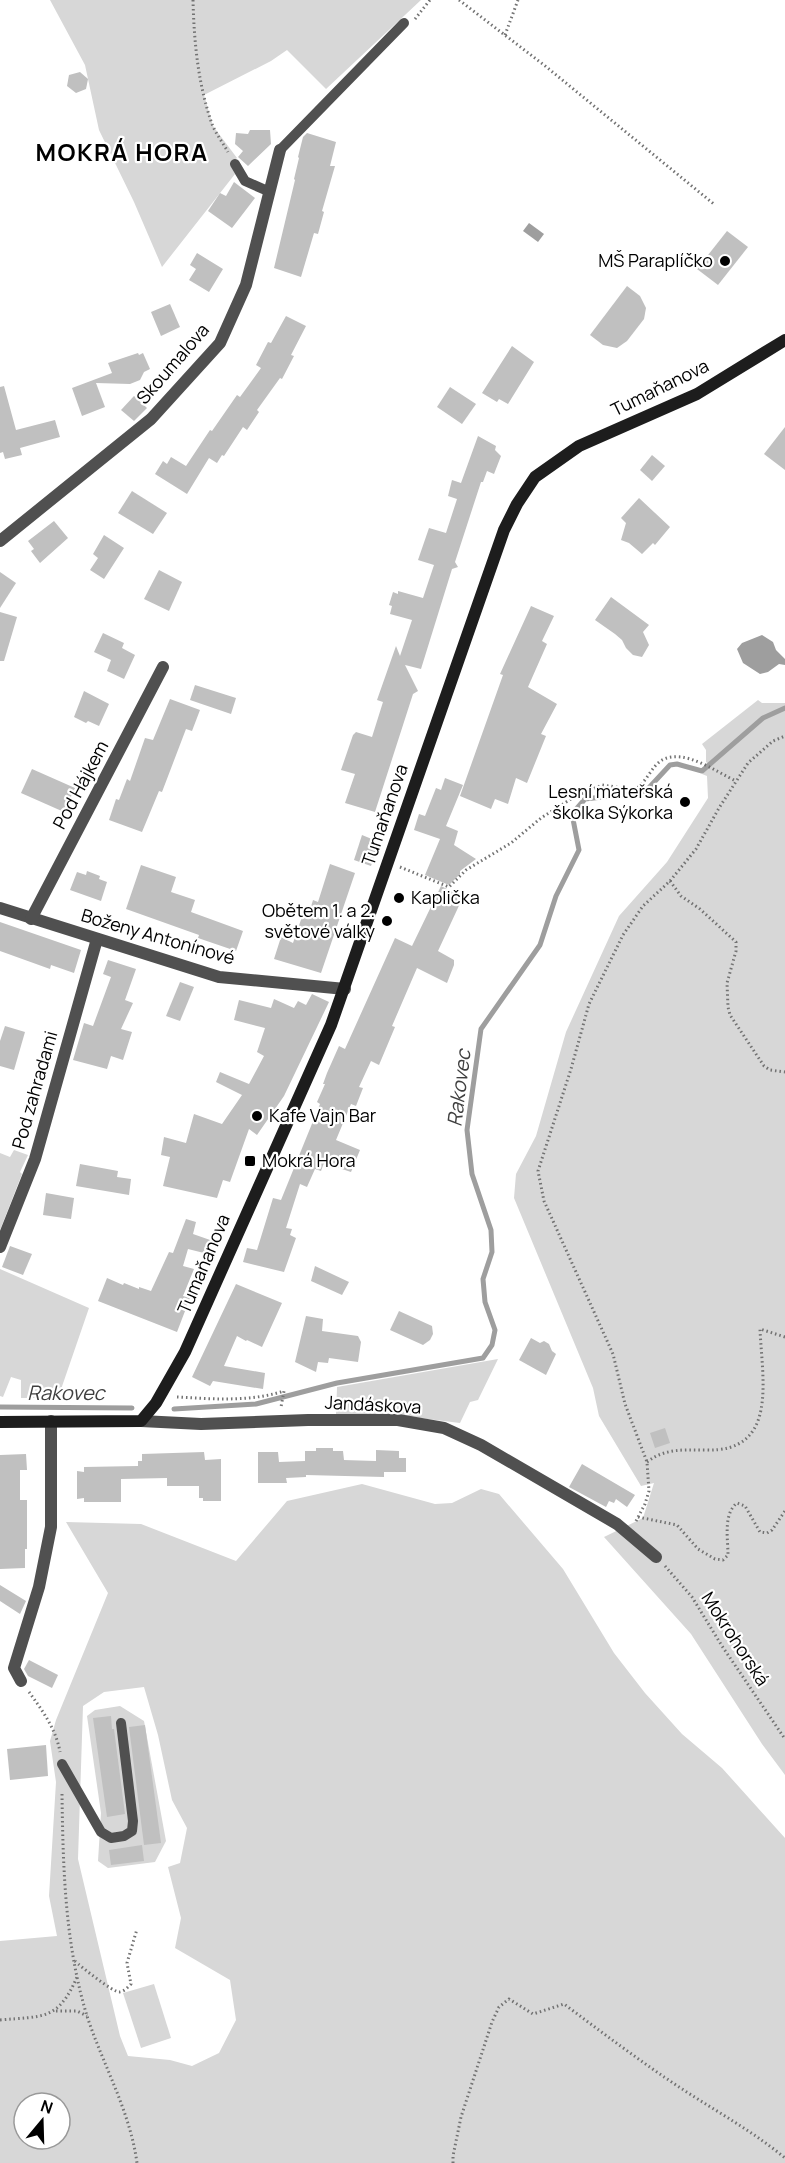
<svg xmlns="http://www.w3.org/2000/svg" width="785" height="2163" font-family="Manrope,sans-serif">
  <rect width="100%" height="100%" fill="#fff"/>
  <g fill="#d7d7d7" fill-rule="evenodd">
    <path d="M50 0H421L326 89 287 50 271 61 204 95 213 126 237 158 230 164 235 174 162 267 134 202 99 130 85 65Z"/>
    <path d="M758 700 762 703H785V1775L762 1744 691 1634 604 1537 643 1518 654 1483 641 1486 599 1416 593 1388 514 1198 516 1174 536 1136 566 1032 619 916 667 862 708 798 707 776 702 774 711 766 706 762V750L702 744Z"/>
    <path d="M14 1150 28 1155 20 1172 22 1174 0 1230V1153L10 1157Z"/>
    <path d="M0 1269 89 1308 58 1398H21V1380L11 1377 3 1397 0 1396Z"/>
    <path d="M498 1359 478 1400 470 1402 460 1423 387 1414H336L337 1387Z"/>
    <path d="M362 1484 435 1504 452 1503 481 1489 499 1494 563 1569 614 1653 645 1693 682 1734 722 1768 785 1838V2163H0V1941L57 1936 49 1896 56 1782 50 1741 56 1720 108 1593 66 1522 141 1524 236 1561 287 1501ZM144 1687 158 1735 172 1800 187 1828 180 1863 168 1867 181 1918 175 1948 230 1980 236 2020 219 2053 192 2066 170 2060 128 2056 120 2036 78 1859 83 1706 104 1692ZM24 2103H60V2139H24Z"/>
    <path d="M120 1706 144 1721 166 1841 155 1862 108 1868 98 1861 101 1813 87 1716 95 1710Z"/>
    <path d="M154 1984 171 2038 141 2048 123 1993Z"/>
  </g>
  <g fill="#9e9e9e">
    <path d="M529 223 544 234 538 242 523 231Z"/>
    <path d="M762 635 773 642 776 650 785 659V665L779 664 768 672 760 674 743 663 737 649 742 643Z"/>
  </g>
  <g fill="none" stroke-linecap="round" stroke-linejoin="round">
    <g stroke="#9e9e9e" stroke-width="5">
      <path d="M0 1407 132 1408"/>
      <path d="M174 1409 256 1404 337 1383 483 1358 492 1345 495 1330 485 1302 483 1279 492 1252 491 1230 472 1174 467 1130 481 1029 540 945 556 896 579 850 572 814 585 799 645 792 670 765 677 764 702 771 763 718 785 708"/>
    </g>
  </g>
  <g fill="#c0c0c0">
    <path d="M80 72 88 79 86 89 76 93 67 86 69 75Z"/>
    <path d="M250 130H270L271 144 248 166 238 157 243 151 235 144 236 133 248 134Z"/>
    <path d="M307 133 336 142 330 166H335L322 211 324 212 318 234 314 233 301 277 274 268 295 180 294 179 299 158 298 157 303 137Z"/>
    <path d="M234 182 255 198 232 228 208 211 220 193 226 196Z"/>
    <path d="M727 231 748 247 718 285 697 269Z"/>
    <path d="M197 253 223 269 209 292 189 280 196 269 190 265Z"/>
    <path d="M627 286 640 296 646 308 644 319 627 341 617 348 603 345 590 335Z"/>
    <path d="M170 304 180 327 161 336 151 312Z"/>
    <path d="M286 316 306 326 291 355 294 356 282 379 280 378 257 410 259 412 247 430 243 427 224 456 222 455 217 463 209 458 187 494 155 474 163 461 167 464 171 457 186 466 210 430 212 431 237 395 240 397 261 368 256 365 268 342 271 343Z"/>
    <path d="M512 346 534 362 508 404 499 399 497 402 482 393Z"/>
    <path d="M138 353 139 355 143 353 150 369 144 372 140 380 130 384 96 383 105 407 82 416 72 388 112 373 108 363Z"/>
    <path d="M4 386 16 430 55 420 60 437 20 448 22 455 5 459 3 452 0 453V387Z"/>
    <path d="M450 387 476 404 462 424 437 407Z"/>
    <path d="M134 396 147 408 134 421 121 410Z"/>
    <path d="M785 427V470L764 454Z"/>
    <path d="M478 436 496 446 495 450 501 456 494 474 487 471 483 482H481L455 562 458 567 452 569 421 669 405 665 418 691 413 694 375 812 345 803 355 774 341 770 353 735 356 732 372 737 383 702 377 700 396 646 400 656 412 620 390 614 392 606 389 605 393 592 398 594V591L423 598 434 565 418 560 429 528 446 533 457 499 448 496 452 480 461 483Z"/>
    <path d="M652 455 665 466 652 481 640 470Z"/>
    <path d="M132 491 167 513 153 534 118 513Z"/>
    <path d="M639 498 670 527 655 545 653 543 642 554 629 543 621 540 626 523 621 518Z"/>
    <path d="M54 521 68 538 40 563 31 551 34 549 28 541Z"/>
    <path d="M104 535 124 548 104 579 90 570 98 558 93 554Z"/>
    <path d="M159 570 182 582 169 611 144 599Z"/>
    <path d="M0 572 16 583 0 608Z"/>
    <path d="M611 597 649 625 643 632 649 645 642 657 633 655 626 648 622 640 615 634 595 620Z"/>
    <path d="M531 606 554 616 542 641 547 644 528 687 557 704 541 734 546 736 527 783 516 778 508 804 495 799 491 809 460 796 503 675 500 674Z"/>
    <path d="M0 612 17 617 4 661H0Z"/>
    <path d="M103 633 124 643 122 648 135 655 124 679 107 671 111 660 94 652Z"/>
    <path d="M195 685 236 698 231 714 190 700Z"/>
    <path d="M84 691 109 704 99 726 88 721 86 723 74 717Z"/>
    <path d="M170 699 200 710 192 731 186 729 162 792 159 791 142 832 109 820 116 799 119 800 127 779 130 781 145 738 153 740Z"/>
    <path d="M32 769 75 788 64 812 21 793Z"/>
    <path d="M445 778 463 785 446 826 458 831 454 845 476 859 460 871V874L449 885 425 875 440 839 414 830 419 814 425 816 436 788 441 790Z"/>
    <path d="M362 835 379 842 371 866 354 860Z"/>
    <path d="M330 864 355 873 321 973 274 959 281 937 293 943 305 908 310 910 313 900 318 902Z"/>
    <path d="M141 865 176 877 171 892 195 900 191 912 243 931 236 951 198 938 199 935 126 909Z"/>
    <path d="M87 871 100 876 99 879 107 882 101 901 70 890 77 872 86 875Z"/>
    <path d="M441 886 463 897 438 951 454 960V965L447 983 417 968 392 1026 395 1027 379 1065 371 1061 359 1087 363 1088 356 1106 351 1104 336 1140 360 1150 351 1172 324 1163 321 1171 315 1169 307 1187 300 1184 286 1228 292 1229 290 1235 296 1238 284 1272 243 1262 247 1248 257 1250 273 1198 281 1200 320 1104 317 1102 325 1084H323L327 1073 339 1046 345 1049 395 938 412 946Z"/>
    <path d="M0 922 81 950 74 973 51 965 50 969 0 951Z"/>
    <path d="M108 960 136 969 125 1000 133 1003 121 1029 132 1032 123 1060 111 1056 107 1069 73 1060 84 1023 93 1026 111 977 103 974Z"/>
    <path d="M180 982 194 987 180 1021 166 1016Z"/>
    <path d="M312 994 329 1002 284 1096 257 1135 249 1129 230 1182 223 1180 217 1198 163 1186 170 1157 161 1155 164 1137 186 1143 194 1114 222 1124 242 1095 216 1082 220 1072 249 1084 264 1056 257 1052 265 1028 234 1020 239 1000 271 1008 274 999 294 1008 298 1001 306 1005Z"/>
    <path d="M5 1026 25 1032 14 1070 0 1066V1041Z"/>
    <path d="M80 1164 118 1171 117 1177 131 1179 129 1195 76 1186Z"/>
    <path d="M46 1193 74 1198 71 1219 43 1215Z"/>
    <path d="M186 1219 196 1222 193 1234 213 1241 208 1254 188 1249 183 1266 194 1269 183 1296 190 1298 177 1332 98 1301 107 1278 123 1285 124 1283 139 1289V1287L151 1291 169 1252 173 1253Z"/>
    <path d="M10 1246 32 1254 23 1275 2 1267Z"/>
    <path d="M315 1266 349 1282 342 1295 311 1281Z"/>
    <path d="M236 1284 282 1303 262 1347 247 1340 246 1341 237 1336 224 1366 265 1373 263 1389 213 1381 210 1386 192 1377Z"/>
    <path d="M399 1311 432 1326 433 1334 430 1340 423 1345 390 1330Z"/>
    <path d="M306 1316 323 1319 322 1331 358 1336 361 1342 358 1362 329 1358 328 1363 318 1362 316 1372 295 1362Z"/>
    <path d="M531 1338 540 1343 544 1341 549 1344 552 1351 556 1354 546 1375 519 1360Z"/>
    <path d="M665 1428 670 1443 655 1448 650 1433Z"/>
    <path d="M316 1448H333V1451H343L344 1460 376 1461V1450L399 1451V1458H406V1472H384V1477L306 1475V1477L286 1478 287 1483H258V1452H278L279 1462 305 1461V1451H316Z"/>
    <path d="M204 1452 205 1460 221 1459V1501H203V1498H199V1486H167V1478L121 1479V1502H84V1498L77 1499V1471L84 1472V1467L138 1466V1461H142V1454Z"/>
    <path d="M26 1454 27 1470H20V1500H27V1549H25V1568L0 1569V1455Z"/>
    <path d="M582 1464 635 1495 627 1507 616 1499 614 1503 609 1501 606 1507 569 1487Z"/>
    <path d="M0 1585 26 1601 20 1614 0 1601Z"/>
    <path d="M29 1660 58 1675 52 1688 28 1676 24 1669Z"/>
    <path d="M111 1716 112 1729H114L125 1814 107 1817 93 1718Z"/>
    <path d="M145 1725 161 1843 144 1845 129 1727Z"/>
    <path d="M46 1745 48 1776 10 1780 7 1749Z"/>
    <path d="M142 1845 144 1861 111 1865 109 1850Z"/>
  </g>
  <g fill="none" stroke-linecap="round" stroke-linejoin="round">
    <g stroke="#727272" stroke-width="3" stroke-dasharray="1.5 3" stroke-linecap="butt">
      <path d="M193 0C194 42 198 84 212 124 216 134 223 143 228 152"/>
      <path d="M459 0 544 65 715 205"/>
      <path d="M415 19 430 0"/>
      <path d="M505 35 518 0"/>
      <path d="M400 867 449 887 466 870 511 843 541 818 574 797 602 785 630 789 637 788C647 781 652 766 662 760 685 748 716 772 736 781"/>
      <path d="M670 881 681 896 700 909 736 942V951L727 983 728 1007 730 1015 764 1066 770 1070 785 1072"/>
      <path d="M177 1397C213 1399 250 1402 284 1391L281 1407"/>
      <path d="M647 1462C665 1448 684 1450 705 1450 779 1453 762 1380 760 1329L785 1337"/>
      <path d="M638 1517 677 1525 698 1549 715 1559 723 1560 728 1555C728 1539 723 1514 737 1503L745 1506 760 1532 767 1533 772 1530 785 1511"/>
      <path d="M636 1521 645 1504 649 1491 647 1462 625 1404 613 1354 544 1201 538 1171 571 1069 589 1004 623 935 643 906 670 881 696 849 719 808 748 763 773 741 785 736"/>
      <path d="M665 1566 692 1597 722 1646 785 1739"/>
      <path d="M29 1692C42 1710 56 1729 60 1752"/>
      <path d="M62 1794C63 1869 65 1944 87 2016 103 2065 130 2111 137 2163"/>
      <path d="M75 1961C81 1967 113 1992 119 1992 124 1992 128 1987 131 1984L127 1963 137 1929"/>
      <path d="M56 2011H77L87 2016"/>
      <path d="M0 2020C43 2016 58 2021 77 1977"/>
      <path d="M453 2163V2156L461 2117 492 2022 499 2007 509 1999 533 2014 564 2004C600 2031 636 2058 673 2083 710 2108 750 2129 785 2158"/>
    </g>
    <g stroke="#505050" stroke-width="10">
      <path d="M280 150 404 23"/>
      <path d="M235 164 245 181 270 192"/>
      <path d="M62 1764 101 1832 111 1838 124 1836 132 1831 133 1821 121 1723"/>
    </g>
    <g stroke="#505050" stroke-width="12">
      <path d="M0 541 151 419 220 343 246 285 280 150"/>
      <path d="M0 908 219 977 345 989"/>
      <path d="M31 919 163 667"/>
      <path d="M0 1247 35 1159 97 939"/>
      <path d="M141 1421 201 1424 308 1420H398L444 1428 481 1445 617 1524 656 1557"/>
      <path d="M21 1681 14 1668 39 1587 51 1527V1421"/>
    </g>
    <path stroke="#1d1d1d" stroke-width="12" d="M0 1422 141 1421 156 1403 185 1352 331 1025 504 530 517 504 535 477 579 446 697 394 785 340"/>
  </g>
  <g fill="#000" stroke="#fff" stroke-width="2">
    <circle cx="725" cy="261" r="6"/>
    <circle cx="685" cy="802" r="6"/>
    <circle cx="399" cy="898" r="6"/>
    <circle cx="387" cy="921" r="6"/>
    <circle cx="257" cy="1116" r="6"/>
    <rect x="244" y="1155" width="12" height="12" rx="3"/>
  </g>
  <g text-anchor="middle" stroke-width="4.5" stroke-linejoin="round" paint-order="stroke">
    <g font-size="18" fill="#000" stroke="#fff" text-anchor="end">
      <text x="713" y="267">MŠ Paraplíčko</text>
      <text x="673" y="798">Lesní mateřská<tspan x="673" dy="21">školka Sýkorka</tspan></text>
      <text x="411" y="904" text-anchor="start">Kaplička</text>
      <text x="375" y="917">Obětem 1. a 2.<tspan x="375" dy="21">světové války</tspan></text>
      <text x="269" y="1122" text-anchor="start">Kafe Vajn Bar</text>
      <text x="262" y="1167" text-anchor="start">Mokrá Hora</text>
    </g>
    <g font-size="18" fill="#000" stroke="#fff">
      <text transform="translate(173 364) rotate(-49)" y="6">Skoumalova</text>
      <text transform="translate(660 388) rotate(-26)" y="6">Tumaňanova</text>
      <text transform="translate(81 785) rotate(-62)" y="6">Pod Hájkem</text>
      <text transform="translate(385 815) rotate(-71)" y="6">Tumaňanova</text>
      <text transform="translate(158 937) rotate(16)" y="6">Boženy Antonínové</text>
      <text transform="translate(35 1090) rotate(-74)" y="6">Pod zahradami</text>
      <text transform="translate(204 1264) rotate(-67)" y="6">Tumaňanova</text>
      <text transform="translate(373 1405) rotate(3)" y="6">Jandáskova</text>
      <text transform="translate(735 1639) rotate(57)" y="6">Mokrohorská</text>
    </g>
    <g font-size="20" font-style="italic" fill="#3f3f3f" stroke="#fff">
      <text transform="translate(459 1088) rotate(-83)" y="7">Rakovec</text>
      <text x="66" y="1400">Rakovec</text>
    </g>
    <g font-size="24" font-weight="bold" letter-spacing="1.5" fill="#000" stroke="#fff">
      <text x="122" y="161">MOKRÁ HORA</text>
    </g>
  </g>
  <g transform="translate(42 2121) rotate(19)"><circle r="28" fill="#ffffff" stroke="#999999" stroke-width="1.5"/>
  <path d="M0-4.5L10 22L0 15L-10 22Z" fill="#000000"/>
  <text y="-9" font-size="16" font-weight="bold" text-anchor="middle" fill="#000000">N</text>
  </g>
</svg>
